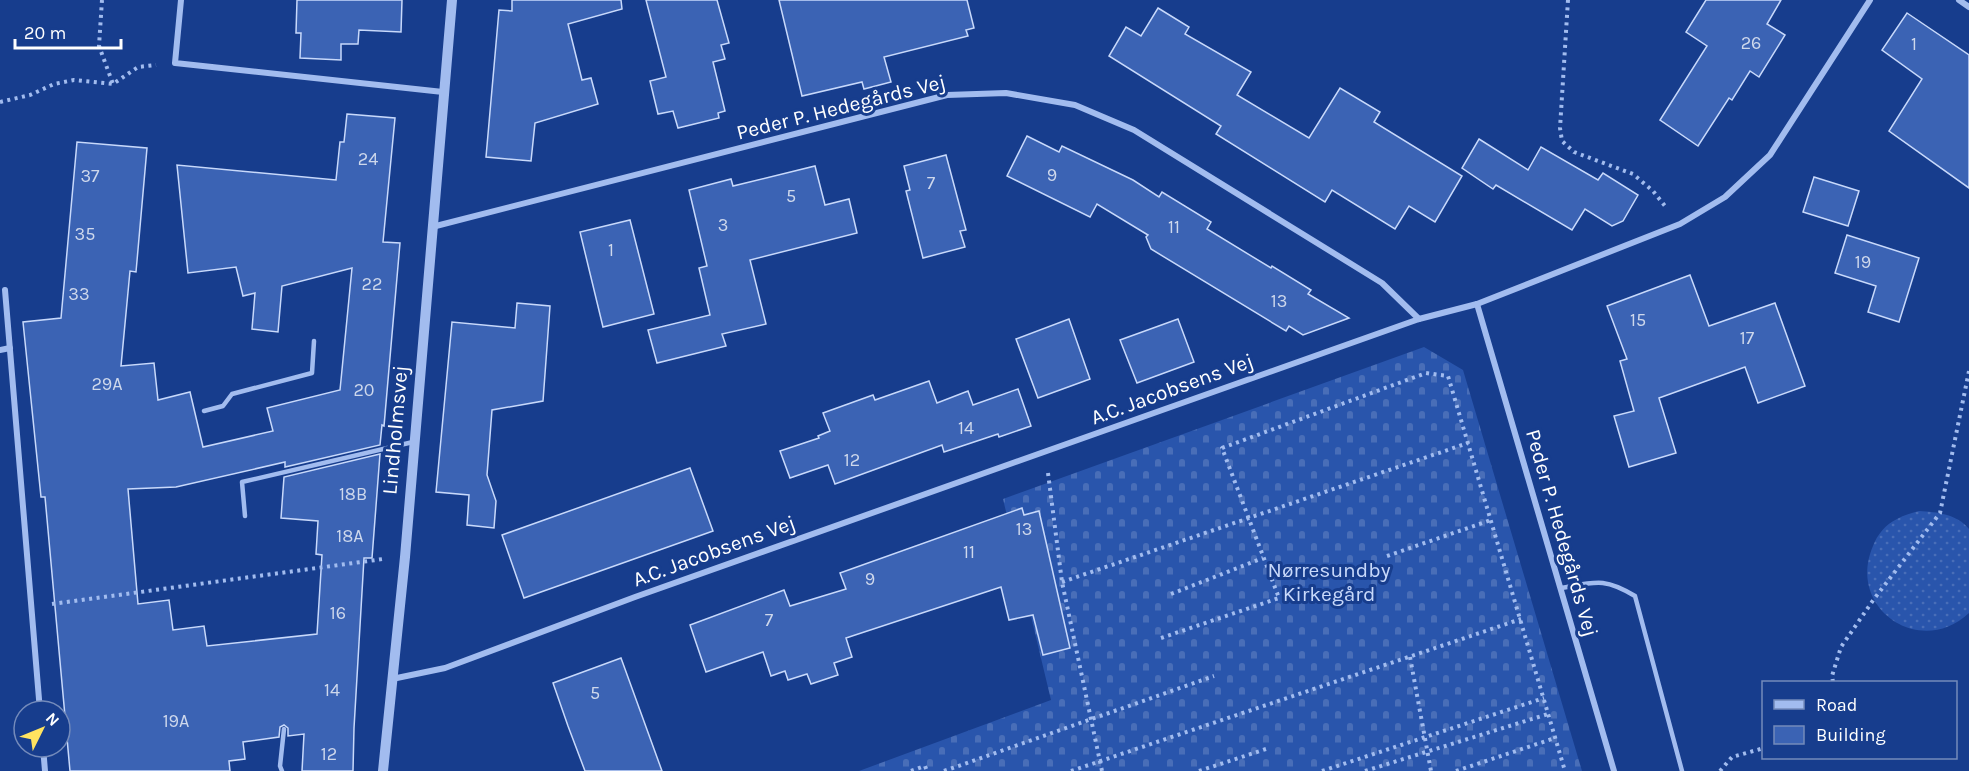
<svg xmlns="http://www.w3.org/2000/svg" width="1969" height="771" font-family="Karla,sans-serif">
  <defs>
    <pattern id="grass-dots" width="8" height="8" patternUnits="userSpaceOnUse" patternTransform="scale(1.5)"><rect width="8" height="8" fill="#2955ac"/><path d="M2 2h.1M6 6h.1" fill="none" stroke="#496eb8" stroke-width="1.8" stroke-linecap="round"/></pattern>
    <pattern id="cemetery-stones" width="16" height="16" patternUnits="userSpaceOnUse" patternTransform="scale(1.5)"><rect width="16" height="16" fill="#2955ac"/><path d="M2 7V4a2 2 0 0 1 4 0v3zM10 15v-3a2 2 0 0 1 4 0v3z" fill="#496eb8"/></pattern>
  </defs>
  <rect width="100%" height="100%" fill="#173d8d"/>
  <path fill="url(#grass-dots)" d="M1919 511C1937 512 1957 514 1969 529V613C1920 659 1846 608 1873 546 1877 535 1886 524 1897 519 1904 515 1912 513 1919 511Z"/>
  <path fill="url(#cemetery-stones)" d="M1424 347 1463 370 1582 771H859L1051 700 1003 499Z"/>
  <g fill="#3b63b4" stroke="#c8d9fb" stroke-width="1.5">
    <path d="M297 0H402L401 32 359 30 358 44H341V60L300 58 301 33H296Z"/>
    <path d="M512 0H621L622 9 568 24 582 80 591 78 598 104 535 123 531 161 486 157 499 10 512 11Z"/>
    <path d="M646 0H717L729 43 721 45 725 59 713 62 725 111 718 113 719 118 678 128 673 111 658 114 650 81 666 77Z"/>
    <path d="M779 0H967L974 28 966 30 968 36 884 57 891 82 864 89 862 82 802 96Z"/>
    <path d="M1706 0H1781L1767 24 1785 35 1759 77 1750 71 1732 100 1729 98 1698 146 1660 120 1707 46 1686 32Z"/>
    <path d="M1158 8 1189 27 1185 34 1251 72 1237 95 1309 138 1340 88 1380 112 1374 122 1462 176 1435 222 1409 206 1395 229 1332 190 1325 202 1216 134 1221 126 1109 56 1126 27 1141 36Z"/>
    <path d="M1907 13 1969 55V188L1889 131 1922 79 1882 50Z"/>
    <path d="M347 114 395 118 383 242 400 243 384 426 382 425 380 445 285 467V462L176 487 128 489 138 604 169 600 173 630 204 626 207 646 317 634 322 555 316 554 318 521 281 518 284 477 380 454 372 558H364L354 728 353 771H302L304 734 288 736V728L284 725 280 727 279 737 243 742 245 759 229 761 230 771H70L45 497H41L23 322 61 318 77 142 147 148 136 272 130 271 121 366 154 363 158 400 190 392 203 447 273 431 267 408 340 390 352 268 282 286 278 332 252 329 255 293 243 296 236 267 188 273 177 165 336 180 340 142H344Z"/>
    <path d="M1027 136 1059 152 1062 146 1133 180 1159 197 1162 192 1211 222 1207 229 1271 268 1272 266 1311 290 1308 294 1349 318 1303 335 1289 326 1286 331 1151 249 1146 237 1148 235 1097 204 1090 217 1007 176Z"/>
    <path d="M1479 139 1528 170 1541 147 1598 180 1603 173 1638 195 1623 221 1612 226 1585 209 1572 230 1496 185 1493 189 1462 168Z"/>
    <path d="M946 155 966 230 960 231 965 247 923 258 906 191 910 190 904 166Z"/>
    <path d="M815 166 825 205 849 199 857 233 750 260 766 324 722 334 726 346 657 363 648 330 710 315 699 268 707 266 689 190 731 179 733 186Z"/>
    <path d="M1814 177 1859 191 1848 226 1803 212Z"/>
    <path d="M630 220 654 314 603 327 580 232Z"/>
    <path d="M1847 235 1919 258 1899 322 1868 312 1876 286 1835 273Z"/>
    <path d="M1690 275 1709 326 1775 303 1805 386 1758 403 1745 367 1659 398 1676 453 1629 467 1614 416 1634 411 1620 361 1627 359 1607 306Z"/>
    <path d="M517 303 550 306 543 401 492 410 487 475 496 501 494 528 467 525 469 495 436 492 452 322 515 328Z"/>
    <path d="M1069 319 1090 379 1038 398 1016 339Z"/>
    <path d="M1178 319 1194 362 1137 383 1120 340Z"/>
    <path d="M929 381 937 403 968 391 973 405 1018 389 1031 426 999 437 998 434 944 452 942 445 835 484 828 465 790 478 780 451 819 438 818 436 830 431 823 413 873 395 875 400Z"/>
    <path d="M690 468 713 531 524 598 502 535Z"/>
    <path d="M1022 508 1024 515 1039 511 1070 648 1043 655 1033 615 1009 620 1001 587 846 638 852 657 834 663 838 675 811 684 807 674 788 680 785 671 771 676 763 652 706 672 690 625 784 590 790 606 846 589 840 573Z"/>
    <path d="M621 658 662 771H585L568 726 553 683Z"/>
  </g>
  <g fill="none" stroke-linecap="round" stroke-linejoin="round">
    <g stroke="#a2bcef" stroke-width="4" stroke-dasharray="3 4.5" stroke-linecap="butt">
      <path d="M102 0 99 46 113 84"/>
      <path d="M1568 0 1560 128 1562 141 1574 152 1633 174 1653 191 1665 206"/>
      <path d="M0 102 30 95 54 84 74 80 113 84 138 67 156 65"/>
      <path d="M1048 473 1062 582 1102 771"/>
      <path d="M1387 556 1491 520"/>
      <path d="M1062 582 1468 443"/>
      <path d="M1171 594 1263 558"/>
      <path d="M52 604 383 559"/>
      <path d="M1161 638 1279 598 1222 448 1426 373 1448 376 1565 771"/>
      <path d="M1410 657 1431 771"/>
      <path d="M1833 682 1832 676 1841 647 1874 599 1940 513 1969 371"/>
      <path d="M911 771 925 766 927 771"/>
      <path d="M944 771 1214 676"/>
      <path d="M1071 771 1521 619"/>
      <path d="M1199 771 1266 749"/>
      <path d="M1322 771 1544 698"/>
      <path d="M1365 771 1548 714"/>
      <path d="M1456 771 1555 738"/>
      <path d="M1720 771 1732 757 1764 748"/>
    </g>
    <g stroke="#a2bcef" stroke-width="4.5">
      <path d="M204 411 223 406 232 394 312 373 314 341"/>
      <path d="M245 516 242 482 413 442"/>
      <path d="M1561 588C1595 582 1604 577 1635 596L1682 771"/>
      <path d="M282 771 280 766 284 729"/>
    </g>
    <g stroke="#a2bcef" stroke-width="6">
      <path d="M181 0 175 63 443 92"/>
      <path d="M1959 0 1969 7"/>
      <path d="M432 227 947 95 1006 93 1075 105 1134 130 1382 283 1419 319"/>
      <path d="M5 290 40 711"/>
      <path d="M1477 304 1614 771"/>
      <path d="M0 350 10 348"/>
      <path d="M392 679 445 668 635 597 1419 319 1477 304 1680 224 1725 197 1770 155 1870 0"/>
      <path d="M43 747 45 771"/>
    </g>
    <path stroke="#a2bcef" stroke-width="10" d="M383 771 405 557 452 0"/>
  </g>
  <g text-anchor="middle" stroke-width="6" stroke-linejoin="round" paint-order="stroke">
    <g font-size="18" fill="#ced8ec">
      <text x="1751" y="49">26</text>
      <text x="1914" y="50">1</text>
      <text x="368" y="165">24</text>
      <text x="1052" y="181">9</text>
      <text x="90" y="182">37</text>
      <text x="931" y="189">7</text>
      <text x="791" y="202">5</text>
      <text x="723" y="231">3</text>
      <text x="1174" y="233">11</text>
      <text x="85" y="240">35</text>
      <text x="611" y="256">1</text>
      <text x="1863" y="268">19</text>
      <text x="372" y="290">22</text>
      <text x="79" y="300">33</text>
      <text x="1279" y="307">13</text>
      <text x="1638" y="326">15</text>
      <text x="1747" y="344">17</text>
      <text x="107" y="390">29A</text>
      <text x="364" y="396">20</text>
      <text x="966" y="434">14</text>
      <text x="852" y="466">12</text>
      <text x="353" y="500">18B</text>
      <text x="1024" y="535">13</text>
      <text x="350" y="542">18A</text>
      <text x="969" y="558">11</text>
      <text x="870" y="585">9</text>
      <text x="338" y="619">16</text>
      <text x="769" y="626">7</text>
      <text x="332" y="696">14</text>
      <text x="595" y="699">5</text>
      <text x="176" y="727">19A</text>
      <text x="329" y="760">12</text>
    </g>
    <g font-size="21" fill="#fff" stroke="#173d8d">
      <text transform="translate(841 107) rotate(-14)" y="7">Peder P. Hedegårds Vej</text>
      <text transform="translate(1172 389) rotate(-20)" y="7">A.C. Jacobsens Vej</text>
      <text transform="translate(395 430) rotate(-85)" y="7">Lindholmsvej</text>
      <text transform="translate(1562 533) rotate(74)" y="7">Peder P. Hedegårds Vej</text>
      <text transform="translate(714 551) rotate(-20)" y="7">A.C. Jacobsens Vej</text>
    </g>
    <g font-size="21" fill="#c8d9fb" stroke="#173d8d">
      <text x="1329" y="577">Nørresundby<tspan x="1329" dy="24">Kirkegård</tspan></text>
    </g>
  </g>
  <rect x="1762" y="681" width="195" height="78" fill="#173d8d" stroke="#748bbb" stroke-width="1.5"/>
  <rect x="1774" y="700" width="30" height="9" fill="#a2bcef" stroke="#748bbb" stroke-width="1.5"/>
  <text x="1816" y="711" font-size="18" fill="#ffffff">Road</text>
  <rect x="1774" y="726" width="30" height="18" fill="#3b63b4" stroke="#748bbb" stroke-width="1.5"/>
  <text x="1816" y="741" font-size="18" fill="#ffffff">Building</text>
  <g transform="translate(42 729) rotate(47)"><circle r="28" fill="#173d8d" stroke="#748bbb" stroke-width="1.5"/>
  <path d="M0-4.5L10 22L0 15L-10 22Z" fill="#ffe360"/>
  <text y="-9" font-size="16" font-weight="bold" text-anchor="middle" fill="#ffffff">N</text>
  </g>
  <path d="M15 39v9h106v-9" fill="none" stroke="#ffffff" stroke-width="3"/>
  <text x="24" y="39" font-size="18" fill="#ffffff" stroke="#173d8d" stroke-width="4.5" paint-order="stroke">20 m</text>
</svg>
